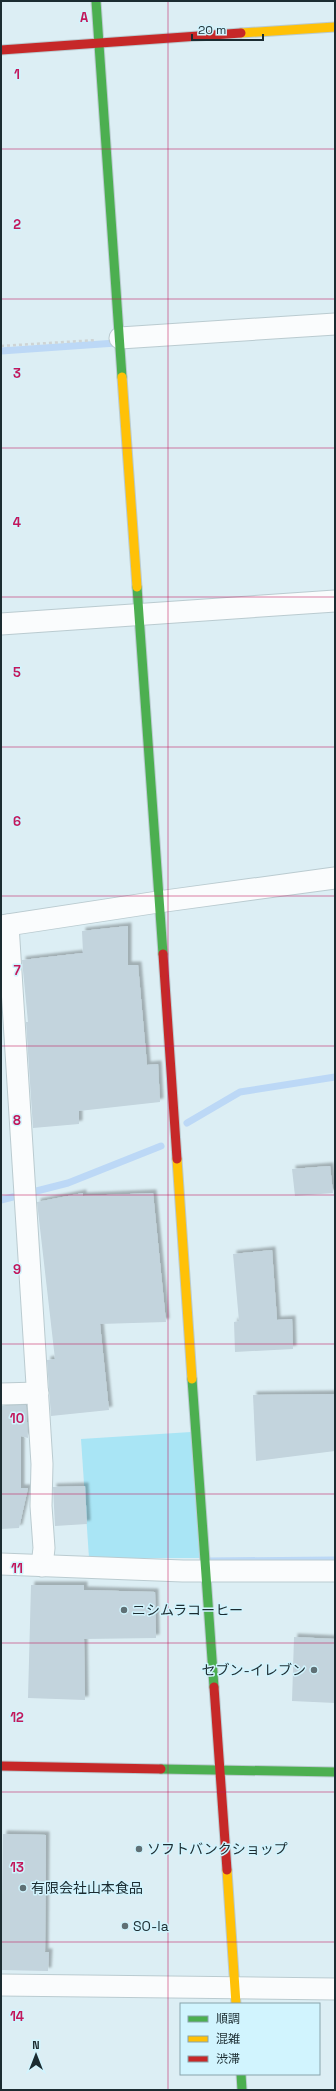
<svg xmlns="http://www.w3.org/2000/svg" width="336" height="2091" font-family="'Space Grotesk','Noto Sans JP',sans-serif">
  <defs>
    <filter id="shadow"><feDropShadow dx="3.5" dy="-3.5" stdDeviation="1" flood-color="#0004"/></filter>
  </defs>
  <rect width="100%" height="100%" fill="#dceef4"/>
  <path fill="#a9e5f5" d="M191 1432 201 1558H89L81 1439Z"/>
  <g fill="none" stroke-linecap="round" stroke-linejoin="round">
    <g stroke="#bcd8f6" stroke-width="7">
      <path d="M1 351 116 343"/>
      <path d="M187 1123 240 1092 335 1077"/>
      <path d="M1 1200 68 1183 161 1146"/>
      <path d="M207 1561 335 1560"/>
    </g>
  </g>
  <g fill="#c3d4dd" filter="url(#shadow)">
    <path d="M128 926V965H138L147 1065 158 1064 160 1102 79 1111V1124L33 1128 26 1022H28L22 960 83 953 82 931Z"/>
    <path d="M330 1166 333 1193 295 1196 292 1169Z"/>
    <path d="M83 1193V1196L153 1193 166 1322 100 1324 109 1410 51 1416 47 1360 55 1359 37 1202Z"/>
    <path d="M272 1250 277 1320 292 1319 293 1349 235 1352 234 1322 239 1321 233 1254Z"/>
    <path d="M335 1394V1451L256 1461 253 1395Z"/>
    <path d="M26 1405 28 1438 21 1436V1488H28L19 1528 1 1529V1406Z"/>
    <path d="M85 1486 87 1524 55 1526 53 1487Z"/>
    <path d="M31 1585H84V1590L155 1592 156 1638 84 1639 85 1700 28 1698Z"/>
    <path d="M294 1637 335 1639V1703L292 1701Z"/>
    <path d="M3 1834 46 1835 45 1952H49L48 1971 1 1970Z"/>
  </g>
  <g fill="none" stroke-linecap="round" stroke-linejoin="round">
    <defs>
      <g id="street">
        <path d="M120 338 335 324"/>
        <path d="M1 624 335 601"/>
        <path d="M8 925 42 1464 41 1506 44 1548 42 1566"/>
        <path d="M1 926 158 902 335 878"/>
        <path d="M1 1394 38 1393"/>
        <path d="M1 1564 183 1571H335"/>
        <path d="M1 1985 335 1989"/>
      </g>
      <g id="fast">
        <path d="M96 1 122 377"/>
        <path d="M137 587 163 954"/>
        <path d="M192 1379 214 1687"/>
        <path d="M161 1769 335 1772"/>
        <path d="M241 2074 242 2090"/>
      </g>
      <g id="slow">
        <path d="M241 33 335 27"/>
        <path d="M122 377 137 587"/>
        <path d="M177 1159 192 1379"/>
        <path d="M227 1870 236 2004"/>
      </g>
      <g id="jam">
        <path d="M1 50 241 33"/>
        <path d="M163 954 177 1159"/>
        <path d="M214 1687 227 1870"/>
        <path d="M1 1766 161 1769"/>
      </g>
    </defs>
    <use href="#street" stroke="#bacbd0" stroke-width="23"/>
    <use href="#fast" stroke="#bacbd0" stroke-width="11"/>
    <use href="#slow" stroke="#bacbd0" stroke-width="11"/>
    <use href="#jam" stroke="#bacbd0" stroke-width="11"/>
    <path stroke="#ced4d5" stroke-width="2.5" stroke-dasharray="3 3" stroke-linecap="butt" d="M1 346 96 340"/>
    <use href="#street" stroke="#fafcfd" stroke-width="21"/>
    <use href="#fast" stroke="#4caf50" stroke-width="9"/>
    <use href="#slow" stroke="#ffc107" stroke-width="9"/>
    <use href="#jam" stroke="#c62828" stroke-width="9"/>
  </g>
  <path fill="none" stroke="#c2185b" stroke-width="1" stroke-opacity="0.55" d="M168 1V2090M1 149H335M1 299H335M1 448H335M1 597H335M1 747H335M1 896H335M1 1046H335M1 1195H335M1 1344H335M1 1494H335M1 1643H335M1 1792H335M1 1942H335"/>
  <g fill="#5f7075" stroke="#d1f4fe" stroke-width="1.5">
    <circle cx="124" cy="1610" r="4"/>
    <circle cx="314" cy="1670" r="4"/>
    <circle cx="139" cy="1849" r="4"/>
    <circle cx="23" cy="1888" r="4"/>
    <circle cx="125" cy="1926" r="4"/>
  </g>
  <g text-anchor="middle" stroke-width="3" stroke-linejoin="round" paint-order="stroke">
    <g font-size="14" fill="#1b2c31" stroke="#d1f4fe" text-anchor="start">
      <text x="132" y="1615">ニシムラコーヒー</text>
      <text x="306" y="1675" text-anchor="end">セブン-イレブン</text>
      <text x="147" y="1854">ソフトバンクショップ</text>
      <text x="31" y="1893">有限会社山本食品</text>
      <text x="133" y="1931">SO-la</text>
    </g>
  </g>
  <g font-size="13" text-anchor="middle" font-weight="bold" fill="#c2185b" stroke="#d1f4fe" stroke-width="3" stroke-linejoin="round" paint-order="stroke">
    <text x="84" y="22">A</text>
    <text x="17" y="79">1</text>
    <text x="17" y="229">2</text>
    <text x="17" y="378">3</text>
    <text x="17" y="527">4</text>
    <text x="17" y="677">5</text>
    <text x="17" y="826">6</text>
    <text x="17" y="975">7</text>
    <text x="17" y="1125">8</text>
    <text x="17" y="1274">9</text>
    <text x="17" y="1423">10</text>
    <text x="17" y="1573">11</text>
    <text x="17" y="1722">12</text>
    <text x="17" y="1872">13</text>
    <text x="17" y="2021">14</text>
  </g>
  <rect width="336" height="2091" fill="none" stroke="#1b2c31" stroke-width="4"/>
  <rect x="180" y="2003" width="140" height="72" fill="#d1f4fe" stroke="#88a4ac"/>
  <rect x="188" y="2016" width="20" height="6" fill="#4caf50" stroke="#88a4ac"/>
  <text x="216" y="2023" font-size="12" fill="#1b2c31">順調</text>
  <rect x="188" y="2036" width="20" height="6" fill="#ffc107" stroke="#88a4ac"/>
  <text x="216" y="2043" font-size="12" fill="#1b2c31">混雑</text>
  <rect x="188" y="2056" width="20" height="6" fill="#c62828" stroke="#88a4ac"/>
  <text x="216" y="2063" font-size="12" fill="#1b2c31">渋滞</text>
  <g transform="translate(36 2055)" stroke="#d1f4fe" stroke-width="3" paint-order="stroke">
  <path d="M0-3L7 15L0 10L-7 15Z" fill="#1b2c31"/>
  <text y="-6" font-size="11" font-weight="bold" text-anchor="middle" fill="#1b2c31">N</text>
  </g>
  <path d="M192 34v6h71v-6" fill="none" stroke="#1b2c31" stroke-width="2"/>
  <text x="198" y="34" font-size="12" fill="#1b2c31" stroke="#d1f4fe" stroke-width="3" paint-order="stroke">20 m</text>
</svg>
